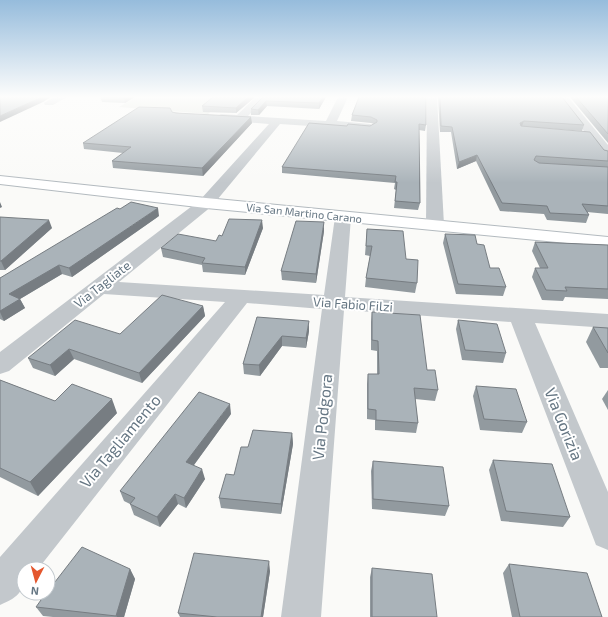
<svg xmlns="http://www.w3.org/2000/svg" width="608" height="617" font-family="'Exo 2',sans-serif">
  <rect width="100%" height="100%" fill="#fafaf8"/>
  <path fill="#dadfd7" d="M136 97H227L208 114 119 107Z"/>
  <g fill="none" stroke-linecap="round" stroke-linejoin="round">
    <defs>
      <path id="secondary" d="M0 176 206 198 608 237V247L206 208 0 184Z"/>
    </defs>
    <use href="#secondary" stroke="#b3babf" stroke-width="2"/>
    <g fill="#c3c8cc" fill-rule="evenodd">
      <path d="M54 97H67L53 105H45L44 103Z"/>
      <path d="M256 97H266L248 116 326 121 338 97H348L337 121 370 124 376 127 370 130 280 124 212 206 119 282 324 295 335 217 337 213 343 212 349 213 351 217 345 297 608 314V328L535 323 608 492V550L596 545 511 322 344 310 321 617H281L322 309 247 303 38 569H24C24 591 21 596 0 605V557L225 302 104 294 9 371 0 374V352L200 200 269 124 221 120 216 117 221 114 237 115Z"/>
      <path d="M427 97H437L444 225 441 229 435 230 429 229 426 225Z"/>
      <path d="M558 97H568L608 145V157L603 156Z"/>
    </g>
    <use href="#secondary" fill="#fff" fill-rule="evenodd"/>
  </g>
  <g fill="#929a9f">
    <path d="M100 97H135L125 103 102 102Z"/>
    <path d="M213 97H255L236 113 203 112 202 106Z"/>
    <path d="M263 97H326L319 109 267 106 259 115H251V109Z"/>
    <path d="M359 97 426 125 425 131 419 130 420 203 418 210 394 208 396 190 394 189 395 183 282 173V167L347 126H370L374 124 371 123 351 121 352 115Z"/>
    <path d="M438 97H562L584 125 582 131 543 128 604 150 608 151V214L587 212 589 215 586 223 547 220 544 214 500 211 476 161 457 169 451 132H440Z"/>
    <path d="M570 97H608V143Z"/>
    <path d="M172 112 252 123 203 176 113 168 112 161 123 153 84 149 83 143Z"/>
    <path d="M159 216 72 277 62 274 20 299 25 308 4 321 0 319V278Z"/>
    <path d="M0 217 52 228 5 270H0Z"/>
    <path d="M263 228 245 275 203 272 202 265 163 257 161 248 216 241 222 236Z"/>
    <path d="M367 229 406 259 417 283 415 293 365 287 366 278 370 256 365 255Z"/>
    <path d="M324 231 316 283 282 280 281 271Z"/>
    <path d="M445 234 477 244 490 268 506 287 503 296 456 294 443 243Z"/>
    <path d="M535 242 608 245V299L565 297 563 301 542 300 532 277 535 268H540L532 251Z"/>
    <path d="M203 306 205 316 142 383 74 359 55 376 33 368 28 358 120 334Z"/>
    <path d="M372 312 427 370 438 390 435 401 415 399 418 423 416 433 375 430V420L367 419V384L368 374H377V351L371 350V322Z"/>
    <path d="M257 317 309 331 306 348 282 346 260 376 244 374 243 364Z"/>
    <path d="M458 320 506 353 503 363 462 360 456 329Z"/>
    <path d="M593 327 608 328V368H600L586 342Z"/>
    <path d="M0 380 55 401 117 413 38 496 0 477Z"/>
    <path d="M476 386 527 422 522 433 480 430 473 396Z"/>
    <path d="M608 390V410L602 399Z"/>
    <path d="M231 414 194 465 205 479 186 508 178 504 160 527 134 515 130 504 124 501 120 491Z"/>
    <path d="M292 433 293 444 281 514 221 508 219 498 234 475 248 447Z"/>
    <path d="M493 460 570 517 563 527 501 521 489 470Z"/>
    <path d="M373 461 449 506 445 516 372 509 371 471Z"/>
    <path d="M509 564 602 617H512L503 573Z"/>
    <path d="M372 568 437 617H370V577Z"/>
    <path d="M130 569 135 579 124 617H53L43 616 36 607Z"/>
    <path d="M270 571 263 617H180L178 613Z"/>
  </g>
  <g fill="#777d82">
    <path d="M42 97H51L43 102 0 122V116Z"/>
    <path d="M126 97H135L125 103 124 98Z"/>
    <path d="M248 97H255L236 113V108Z"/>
    <path d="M323 97H326L319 109V103Z"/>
    <path d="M266 101 267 106 259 115 258 110Z"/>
    <path d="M251 117 252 123 203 176 202 168Z"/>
    <path d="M524 121 522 126 518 129 520 123Z"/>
    <path d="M477 155 476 161 457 169 459 162Z"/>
    <path d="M0 202 2 207 0 208Z"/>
    <path d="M158 208 159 216 72 277 69 268Z"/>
    <path d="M49 220 52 228 5 270 1 261Z"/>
    <path d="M262 220 263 228 245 275V267Z"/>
    <path d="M324 222V231L316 283V274Z"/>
    <path d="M59 265 62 274 20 299 25 308 4 321 0 312V311L9 294Z"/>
    <path d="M203 306 205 316 142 383 139 373Z"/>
    <path d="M309 321V331L306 348V338Z"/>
    <path d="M282 336V346L260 376 259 365Z"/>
    <path d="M69 349 74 359 55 376 50 365Z"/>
    <path d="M112 399 117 413 38 496 30 482Z"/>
    <path d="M230 404 231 414 188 473 186 462Z"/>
    <path d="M292 433 293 444 281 514V504Z"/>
    <path d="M202 469 205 479 186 508 184 498Z"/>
    <path d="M175 494 178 504 160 527 157 517Z"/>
    <path d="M269 561 270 571 263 617H261Z"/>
    <path d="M130 569 135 579 124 617H117L116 616Z"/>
  </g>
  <g fill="#aab3b9" stroke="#777d82">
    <path d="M0 97H42L0 116Z"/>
    <path d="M101 97H126L124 98Z"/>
    <path d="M213 97H248L236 108 202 106Z"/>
    <path d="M263 97H323L319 103 266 101 258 110 251 109Z"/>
    <path d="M359 97H426V125L419 124 420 203 395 201 397 182H395L396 176 282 167 309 123 347 126 348 124 370 126 377 122V120L371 117 352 115Z"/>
    <path d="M440 97H562L584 125 524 121 520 123 521 126 590 132 604 150 608 151V161L536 156 534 160 539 163 608 167V206L582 204 589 215 550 213 547 206 502 203 477 155 459 162 452 127 441 126Z"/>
    <path d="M576 97H608V134Z"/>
    <path d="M139 107 170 108 172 112 176 113 251 117 202 168 112 161 131 147 83 143Z"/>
    <path d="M131 202 158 208 69 268 59 265 9 294 20 299 0 311V278L117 208 120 209Z"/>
    <path d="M0 217 49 220 1 261H0Z"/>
    <path d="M229 219 262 220 245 267 202 263 205 258 161 248 178 234 216 241 219 235 222 236Z"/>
    <path d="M296 221 324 222 316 274 281 271Z"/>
    <path d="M367 229 403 231 406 259 418 260 417 283 366 278 372 246H366Z"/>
    <path d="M445 234 475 235 477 244 484 245 490 268H499L506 287 458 284Z"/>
    <path d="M535 242 608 245V289L565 287 567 291 546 290 535 268H548Z"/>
    <path d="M162 295 203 306 139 373 69 349 50 365 28 358 75 320 120 334Z"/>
    <path d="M372 312 420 315 427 370H435L438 390 414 388 418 423 376 420V410L368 409V374H379L378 341 372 340Z"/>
    <path d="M257 317 309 321 306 338 282 336 259 365 243 364Z"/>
    <path d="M458 320 497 324 506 353 465 350Z"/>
    <path d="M593 327 608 328V353Z"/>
    <path d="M0 380 55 401 72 384 112 399 30 482 0 468Z"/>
    <path d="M476 386 516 389 527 422 484 419Z"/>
    <path d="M199 392 230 404 186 462 202 469 184 498 175 494 157 517 130 504 135 498 120 491Z"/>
    <path d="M253 430 292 433 281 504 219 498 226 474 234 475 241 447H248Z"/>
    <path d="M493 460 552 464 570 517 506 511Z"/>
    <path d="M373 461 443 467 449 506 373 499Z"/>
    <path d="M82 547 130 569 116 616 36 607 46 593H48V591Z"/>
    <path d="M194 553 269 561 261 617H217L178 613Z"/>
    <path d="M509 564 587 573 602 617H520Z"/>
    <path d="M372 568 432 574 437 617H372Z"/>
  </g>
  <linearGradient id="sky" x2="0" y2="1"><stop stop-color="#96bcdc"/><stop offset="0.53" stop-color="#fdfdfc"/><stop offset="1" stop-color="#fdfdfc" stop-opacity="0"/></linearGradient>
  <rect width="608" height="183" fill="url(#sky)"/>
  <g text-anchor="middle" stroke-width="4" stroke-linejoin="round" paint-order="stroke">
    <g font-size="11" fill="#657683" stroke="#fff">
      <text transform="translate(304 213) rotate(6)" y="4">Via San Martino Carano</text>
    </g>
    <g font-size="13" fill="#657683" stroke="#fff">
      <text transform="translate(102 284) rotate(-38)" y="5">Via Tagliate</text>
      <text transform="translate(353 304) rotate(4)" y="5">Via Fabio Filzi</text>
    </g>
    <g font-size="16" fill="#657683" stroke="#fff">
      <text transform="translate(322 417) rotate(-84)" y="6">Via Podgora</text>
      <text transform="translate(564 424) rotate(68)" y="6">Via Gorizia</text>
      <text transform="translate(120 441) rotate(-50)" y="6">Via Tagliamento</text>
    </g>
  </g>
  <g transform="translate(36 581) rotate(186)"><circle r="19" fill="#ffffff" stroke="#c1c8cd"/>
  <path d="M0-3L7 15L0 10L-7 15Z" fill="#e4572e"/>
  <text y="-6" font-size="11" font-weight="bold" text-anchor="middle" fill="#657683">N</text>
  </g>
</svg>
